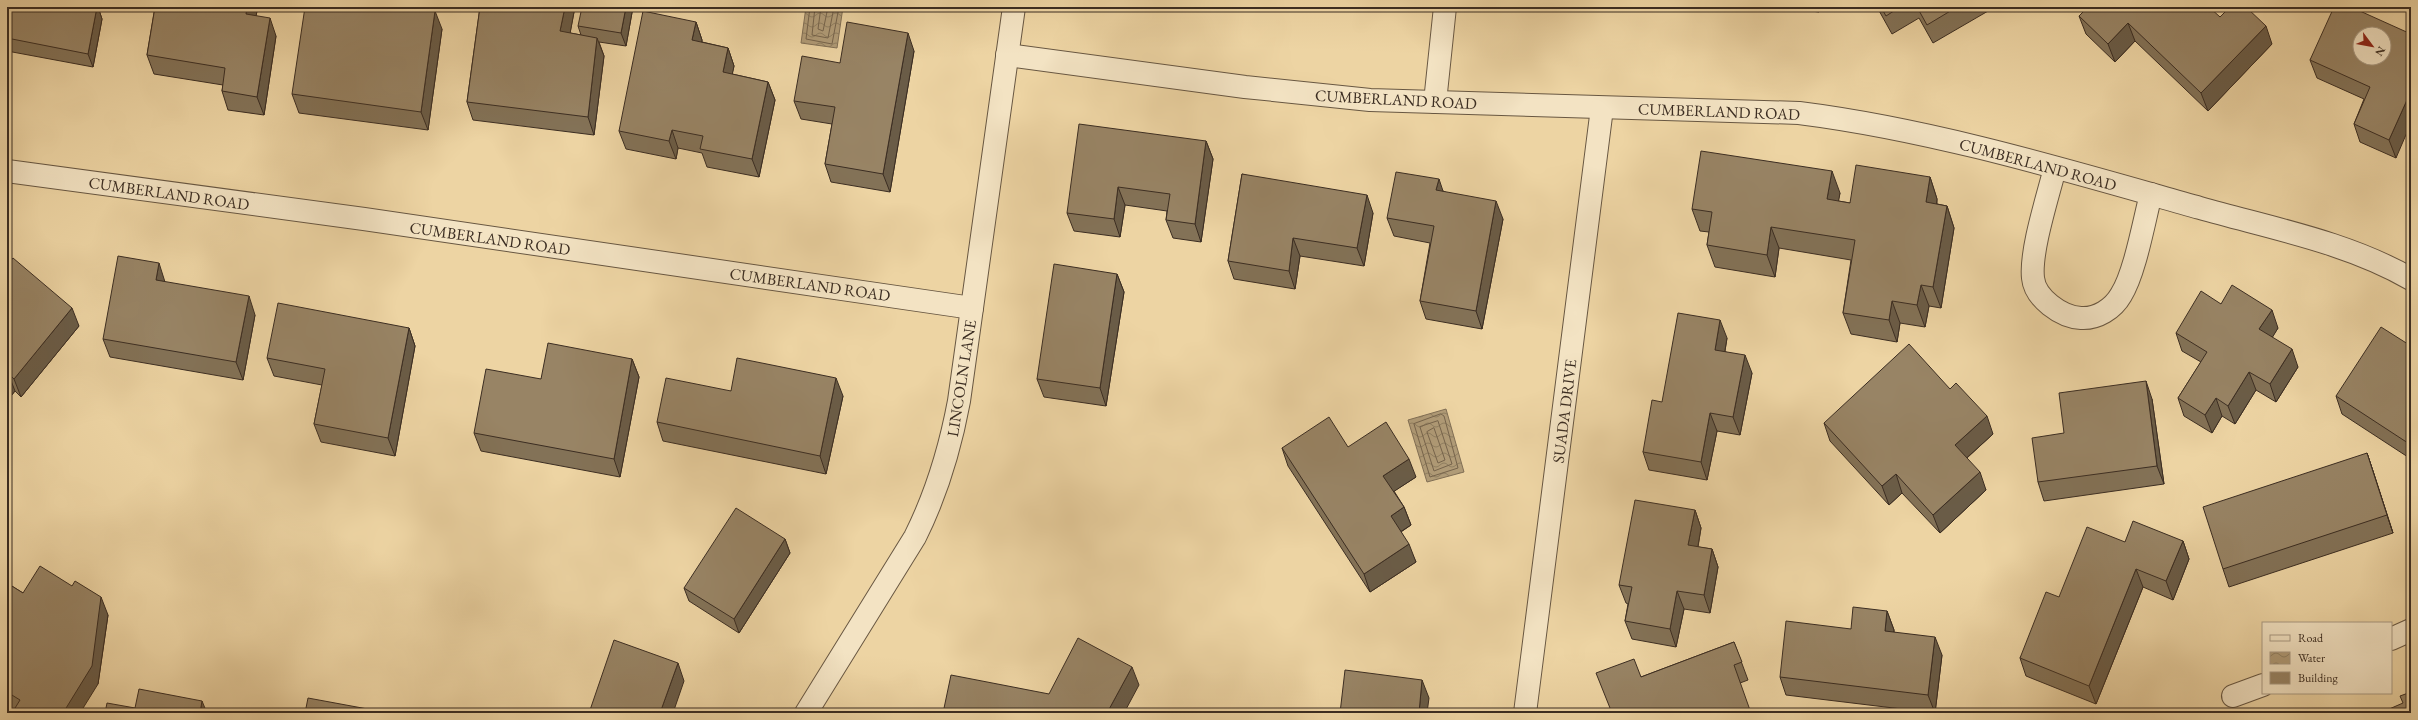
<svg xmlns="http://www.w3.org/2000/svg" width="2418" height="720" font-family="'EB Garamond',serif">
  <defs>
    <pattern id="water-waves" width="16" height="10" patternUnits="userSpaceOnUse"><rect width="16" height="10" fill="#b09b77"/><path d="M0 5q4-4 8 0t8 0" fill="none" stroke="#907f61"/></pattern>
  </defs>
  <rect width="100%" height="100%" fill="#edd4a3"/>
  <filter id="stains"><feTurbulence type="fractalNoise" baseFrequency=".005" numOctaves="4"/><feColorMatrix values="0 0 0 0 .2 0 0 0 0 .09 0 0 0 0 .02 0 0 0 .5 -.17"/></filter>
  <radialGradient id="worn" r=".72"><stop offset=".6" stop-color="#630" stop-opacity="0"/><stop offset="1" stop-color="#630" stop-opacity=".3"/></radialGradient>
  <g fill="url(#water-waves)" stroke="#816f55">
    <path d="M806 7H843L837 48 801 43Z"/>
    <path d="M1446 409 1464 472 1427 482 1408 420Z"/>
  </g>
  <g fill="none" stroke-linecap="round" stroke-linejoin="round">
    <g stroke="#76644c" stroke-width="1">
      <path d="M810 7 806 39 832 44 839 7"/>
      <path d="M815 7 812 35 828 38 834 7"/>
      <path d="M821 7 818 29 823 31 828 7"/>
      <path d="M1441 414 1444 416 1458 468 1430 477 1414 424Z"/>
      <path d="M1438 421 1452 464 1434 471 1420 427Z"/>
      <path d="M1434 428 1445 460 1438 463 1427 432Z"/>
    </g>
    <defs>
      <g id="service">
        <path d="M1435 102 1445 7"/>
        <path d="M2055 168C2048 196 2030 251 2033 278 2035 298 2061 317 2081 318 2097 319 2113 309 2121 295 2135 273 2144 221 2151 194"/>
      </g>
      <g id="minor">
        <path d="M1007 55 1245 87 1370 100 1799 113C1934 130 2069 171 2200 208 2270 228 2347 242 2411 279"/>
        <path d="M7 171 364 219 972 308"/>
        <path d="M2391 639 2411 630"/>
        <path d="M2233 696 2263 685"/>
        <path d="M1525 713 1602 108"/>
      </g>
      <path id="tertiary" d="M806 713 915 537C937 493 950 449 959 401L1014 7"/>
    </defs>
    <use href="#service" stroke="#685742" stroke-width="24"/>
    <use href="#minor" stroke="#685742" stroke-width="24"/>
    <use href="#tertiary" stroke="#685742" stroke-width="24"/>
    <use href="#service" stroke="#f3e3c3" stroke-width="22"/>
    <use href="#minor" stroke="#f3e3c3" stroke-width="22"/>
    <use href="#tertiary" stroke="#f3e3c3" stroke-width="22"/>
  </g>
  <g fill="#837257" stroke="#3b2d22">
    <path d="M7 7H98L102 19 93 67 7 51Z"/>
    <path d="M155 7H255L257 11 256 16 276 36 264 115 228 110 222 91 223 85 154 74 147 55Z"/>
    <path d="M480 7H572L574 12 570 33 581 35 578 26 633 7 626 46 599 42 604 56 594 135 473 120 467 102Z"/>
    <path d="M1780 7H1820L1819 12Z"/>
    <path d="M1877 7H1995L1933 43 1919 18 1892 34Z"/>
    <path d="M2351 7 2396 158 2360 142 2354 124 2364 99 2317 78 2310 60Z"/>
    <path d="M2079 16 2220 17 2272 44 2208 111 2135 41 2115 62 2086 34Z"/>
    <path d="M696 22 702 40V42L728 48 734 66 732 74 768 82 775 100 759 177 707 167 702 153 678 148 676 159 626 149 619 131Z"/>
    <path d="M442 29 428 130 299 113 292 94Z"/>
    <path d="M914 51 890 192 831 182 825 164 832 124 801 119 794 101 840 63Z"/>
    <path d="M1206 141 1213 159 1201 242 1173 238 1166 220 1167 211 1125 205 1120 237 1074 231 1067 213Z"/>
    <path d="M1242 174 1373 213 1364 266 1300 256 1295 289 1234 279 1228 261Z"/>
    <path d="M1930 177 1937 199V204L1947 206 1954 228 1941 308 1929 306 1925 327 1900 323 1897 342 1851 334 1843 313 1851 260 1779 248 1775 277 1715 267 1707 245 1709 232 1700 231 1692 209 1840 193 1838 201 1850 203Z"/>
    <path d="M1443 191 1503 219 1482 329 1426 319 1420 301 1430 243 1394 236 1387 218Z"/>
    <path d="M7 265 79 326 21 397 15 391 7 401Z"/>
    <path d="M1117 274 1124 292 1106 406 1044 397 1037 379Z"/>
    <path d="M2221 304 2278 328 2272 337 2298 367 2276 402 2256 390 2235 424 2222 416 2212 433 2184 416 2178 398 2201 362 2182 351 2176 333Z"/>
    <path d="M255 315 243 380 110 357 103 339Z"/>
    <path d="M409 328 415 346 395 456 321 442 314 424 322 385 274 376 267 358Z"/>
    <path d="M1727 338 1725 351 1752 373 1740 435 1717 431 1707 480 1649 470 1643 452 1662 402Z"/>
    <path d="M2411 346V459L2342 414 2336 396Z"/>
    <path d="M632 359 639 377 620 477 481 451 474 433 541 379Z"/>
    <path d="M1950 389 1993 434 1967 458 1986 490 1940 533 1902 493 1889 505 1830 441 1824 423Z"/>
    <path d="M731 391 843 396 826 474 663 441 657 422Z"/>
    <path d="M2152 399 2164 484 2044 501 2038 482 2064 433Z"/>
    <path d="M1282 448 1416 477 1394 491 1404 507 1411 525 1401 532 1416 562 1370 592 1288 466Z"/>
    <path d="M2367 453 2373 471 2393 533 2229 587 2223 569Z"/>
    <path d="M1695 510 1701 528 1698 547 1712 549 1718 567 1710 613 1684 609 1676 647 1632 639 1625 621 1628 604 1626 603 1619 585Z"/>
    <path d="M785 539 790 553 739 633 689 601 684 588Z"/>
    <path d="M2183 541 2189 559 2173 600 2143 587 2096 704 2026 676 2020 658 2059 597 2125 542Z"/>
    <path d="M7 583 23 593 108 615 98 684 14 710 7 706Z"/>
    <path d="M1887 611 1894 630V632L1942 655 1935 713 1786 695 1780 677 1851 629Z"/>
    <path d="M1734 642 1748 680 1740 683 1611 713 1641 677Z"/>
  </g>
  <g fill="#6a5c47" stroke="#3b2d22">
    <path d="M97 7H98L102 19 93 67 88 54Z"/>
    <path d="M247 7H255L257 11 253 32 246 14Z"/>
    <path d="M565 7H572L574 12 567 50 560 31Z"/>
    <path d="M626 7H633L626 46 621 33Z"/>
    <path d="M1817 7H1820L1819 12Z"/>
    <path d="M435 11 442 29 428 130 421 112Z"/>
    <path d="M270 18 276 36 264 115 257 97Z"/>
    <path d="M696 22 702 40 699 58 692 40Z"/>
    <path d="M2128 23 2135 41 2115 62 2108 44Z"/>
    <path d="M2266 26 2272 44 2208 111 2201 93Z"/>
    <path d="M908 33 914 51 890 192 883 174Z"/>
    <path d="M597 38 604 56 594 135 588 117Z"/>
    <path d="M728 48 734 66 729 90 723 72Z"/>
    <path d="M768 82 775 100 759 177 752 159Z"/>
    <path d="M2411 91V123L2396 158 2389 140Z"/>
    <path d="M672 130 678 148 676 159 669 141Z"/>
    <path d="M1206 141 1213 159 1201 242 1195 224Z"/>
    <path d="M1832 171 1840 193 1835 221 1827 199Z"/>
    <path d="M1930 177 1937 199 1934 224 1926 202Z"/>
    <path d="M1439 179 1445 197 1436 190Z"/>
    <path d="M1118 187 1125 205 1120 237 1114 219Z"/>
    <path d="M1367 195 1373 213 1364 266 1357 248Z"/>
    <path d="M1496 201 1503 219 1482 329 1476 311Z"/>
    <path d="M1947 206 1954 228 1941 308 1933 287Z"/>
    <path d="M1771 227 1779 248 1775 277 1767 255Z"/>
    <path d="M1293 238 1300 256 1295 289 1289 271Z"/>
    <path d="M159 263 165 282 156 280Z"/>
    <path d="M1117 274 1124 292 1106 406 1100 388Z"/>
    <path d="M1921 285 1929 306 1925 327 1917 305Z"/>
    <path d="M249 296 255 315 243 380 236 362Z"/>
    <path d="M1892 301 1900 323 1897 342 1889 320Z"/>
    <path d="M72 308 79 326 21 397 14 379Z"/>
    <path d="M2272 310 2278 328 2266 348 2259 329Z"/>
    <path d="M1720 320 1727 338 1722 368 1715 350Z"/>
    <path d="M409 328 415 346 395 456 388 438Z"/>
    <path d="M2292 349 2298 367 2276 402 2270 384Z"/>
    <path d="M1745 355 1752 373 1740 435 1733 417Z"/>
    <path d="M632 359 639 377 620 477 614 459Z"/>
    <path d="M2249 372 2256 390 2235 424 2228 406Z"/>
    <path d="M8 373 15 391 7 401V375Z"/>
    <path d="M836 378 843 396 826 474 820 456Z"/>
    <path d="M2146 381 2152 399 2164 484 2157 466Z"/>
    <path d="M2216 398 2222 416 2212 433 2205 415Z"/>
    <path d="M1710 413 1717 431 1707 480 1701 462Z"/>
    <path d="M1987 416 1993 434 1961 463 1955 445Z"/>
    <path d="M2367 453 2373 471 2393 533 2387 515Z"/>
    <path d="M1409 459 1416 477 1390 494 1383 476Z"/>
    <path d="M1980 472 1986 490 1940 533 1933 515Z"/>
    <path d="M1896 474 1902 493 1889 505 1882 486Z"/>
    <path d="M1404 507 1411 525 1397 534 1391 516Z"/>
    <path d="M1695 510 1701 528 1695 563 1688 545Z"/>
    <path d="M785 539 790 553 739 633 734 619Z"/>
    <path d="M2183 541 2189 559 2173 600 2166 581Z"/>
    <path d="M1409 544 1416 562 1370 592 1364 574Z"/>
    <path d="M1712 549 1718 567 1710 613 1704 595Z"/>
    <path d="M2136 569 2143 587 2096 704 2089 686Z"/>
    <path d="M1677 591 1684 609 1676 647 1670 629Z"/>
    <path d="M101 597 108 615 98 684 80 713H63Z"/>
    <path d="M1887 611 1894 630 1891 649 1885 631Z"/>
    <path d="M1935 637 1942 655 1935 713 1928 695Z"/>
    <path d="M678 663 684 681 673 713H660Z"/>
    <path d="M1132 667 1139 685 1124 713H1107Z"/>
    <path d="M1422 680 1429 698 1427 713H1419Z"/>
    <path d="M202 701 207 713H200Z"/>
  </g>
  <g fill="#988465" stroke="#3b2d22" fill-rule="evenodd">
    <path d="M7 7H97L88 54 7 38Z"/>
    <path d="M155 7H247L246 14 270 18 257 97 222 91 225 68 147 55Z"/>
    <path d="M305 7H407L435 11 421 112 292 94Z"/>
    <path d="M480 7H565L560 31 597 38 588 117 467 102Z"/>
    <path d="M582 7H626L621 33 578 26Z"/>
    <path d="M1881 7H1900L1886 16Z"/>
    <path d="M1917 7H1957L1927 25Z"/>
    <path d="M2088 7H2209L2220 17 2230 7H2246L2266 26 2201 93 2128 23 2108 44 2079 16Z"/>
    <path d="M2334 7H2351L2411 34V91L2389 140 2354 124 2370 87 2310 60ZM2360 34H2384V58H2360Z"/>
    <path d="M643 11 696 22 692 40 728 48 723 72 768 82 752 159 700 149 703 136 672 130 669 141 619 131Z"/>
    <path d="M847 22 908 33 883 174 825 164 835 107 794 101 802 56 840 63Z"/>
    <path d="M1079 124 1206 141 1195 224 1166 220 1170 194 1118 187 1114 219 1067 213Z"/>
    <path d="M1701 151 1832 171 1827 199 1850 203 1856 165 1930 177 1926 202 1947 206 1933 287 1921 285 1917 305 1892 301 1889 320 1843 313 1855 240 1771 227 1767 255 1707 245 1712 212 1692 209Z"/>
    <path d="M1396 172 1439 179 1436 190 1496 201 1476 311 1420 301 1434 226 1387 218Z"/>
    <path d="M1242 174 1367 195 1357 248 1293 238 1289 271 1228 261Z"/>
    <path d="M118 256 159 263 156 280 249 296 236 362 103 339Z"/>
    <path d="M13 258 72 308 14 379 8 373 7 375V265Z"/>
    <path d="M1054 264 1117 274 1100 388 1037 379Z"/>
    <path d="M2232 285 2272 310 2259 329 2292 349 2270 384 2249 372 2228 406 2216 398 2205 415 2178 398 2207 352 2176 333 2201 291 2221 304Z"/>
    <path d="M278 303 409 328 388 438 314 424 325 369 267 358Z"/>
    <path d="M1678 313 1720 320 1715 350 1745 355 1733 417 1710 413 1701 462 1643 452 1652 400 1662 402Z"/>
    <path d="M2381 327 2411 346V445L2336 396Z"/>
    <path d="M548 343 632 359 614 459 474 433 486 369 541 379Z"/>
    <path d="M1909 344 1950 389 1956 383 1987 416 1955 445 1980 472 1933 515 1896 474 1882 486 1824 423Z"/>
    <path d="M737 358 836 378 820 456 657 422 666 378 731 391Z"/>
    <path d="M2146 381 2157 466 2038 482 2032 438 2064 433 2059 393Z"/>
    <path d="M1329 417 1348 447 1386 422 1409 459 1383 476 1404 507 1391 516 1409 544 1364 574 1282 448Z"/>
    <path d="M2367 453 2387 515 2223 569 2203 507Z"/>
    <path d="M1635 500 1695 510 1688 545 1712 549 1704 595 1677 591 1670 629 1625 621 1632 587 1619 585Z"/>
    <path d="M736 508 785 539 734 619 684 588Z"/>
    <path d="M2133 521 2183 541 2166 581 2136 569 2089 686 2020 658 2046 592 2059 597 2087 527 2125 542Z"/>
    <path d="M40 566 72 586 75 581 101 597 92 666 63 713H12L20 700 7 692V583L23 593Z"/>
    <path d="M1853 607 1887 611 1885 631 1935 637 1928 695 1780 677 1786 621 1851 629Z"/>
    <path d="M1078 638 1132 667 1107 713H943L951 675 1049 694Z"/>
    <path d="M614 640 678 663 660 713H589Z"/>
    <path d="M1734 642 1742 662 1734 665 1751 713H1612L1596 673 1634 659 1641 677Z"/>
    <path d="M1345 670 1422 680 1419 713H1332V712L1340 713Z"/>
    <path d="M139 689 202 701 200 713H105L107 703 135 708Z"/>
    <path d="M2411 692V713H2380L2403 703 2400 696Z"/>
    <path d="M308 698 373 710 372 713H305Z"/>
  </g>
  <g text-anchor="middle" stroke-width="3.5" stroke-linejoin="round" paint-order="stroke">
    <g font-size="16" fill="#3b2d22" stroke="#f3e3c3">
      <text transform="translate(1396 99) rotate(3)" y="6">CUMBERLAND ROAD</text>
      <text transform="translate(1719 111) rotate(2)" y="6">CUMBERLAND ROAD</text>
      <text transform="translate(2038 164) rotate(15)" y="6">CUMBERLAND ROAD</text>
      <text transform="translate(169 193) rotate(8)" y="6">CUMBERLAND ROAD</text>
      <text transform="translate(490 238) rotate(8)" y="6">CUMBERLAND ROAD</text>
      <text transform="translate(810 284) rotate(8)" y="6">CUMBERLAND ROAD</text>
      <text transform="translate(961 378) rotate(-81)" y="6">LINCOLN LANE</text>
      <text transform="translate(1564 411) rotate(-83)" y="6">SUADA DRIVE</text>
    </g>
  </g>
  <rect width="2418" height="720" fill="none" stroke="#edd4a3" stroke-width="24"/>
  <rect x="8" y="8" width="2402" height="704" fill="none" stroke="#3b2d22" stroke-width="2"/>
  <rect x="12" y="12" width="2394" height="696" fill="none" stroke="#3b2d22"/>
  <rect x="2262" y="622" width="130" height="72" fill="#f3e3c3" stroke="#a99a83"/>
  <rect x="2270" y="635" width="20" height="6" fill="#f3e3c3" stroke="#a99a83"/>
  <text x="2298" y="642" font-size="12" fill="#3b2d22">Road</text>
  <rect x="2270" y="652" width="20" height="12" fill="url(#water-waves)" stroke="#a99a83"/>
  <text x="2298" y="662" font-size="12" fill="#3b2d22">Water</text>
  <rect x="2270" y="672" width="20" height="12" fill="#988465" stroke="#a99a83"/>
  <text x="2298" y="682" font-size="12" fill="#3b2d22">Building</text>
  <g transform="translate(2372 46) rotate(122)"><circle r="19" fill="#f3e3c3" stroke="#a99a83"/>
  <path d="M0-3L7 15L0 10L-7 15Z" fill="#8f2418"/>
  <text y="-6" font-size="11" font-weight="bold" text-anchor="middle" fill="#3b2d22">N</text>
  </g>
  <rect width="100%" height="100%" filter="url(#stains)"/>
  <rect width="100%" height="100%" fill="url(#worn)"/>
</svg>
